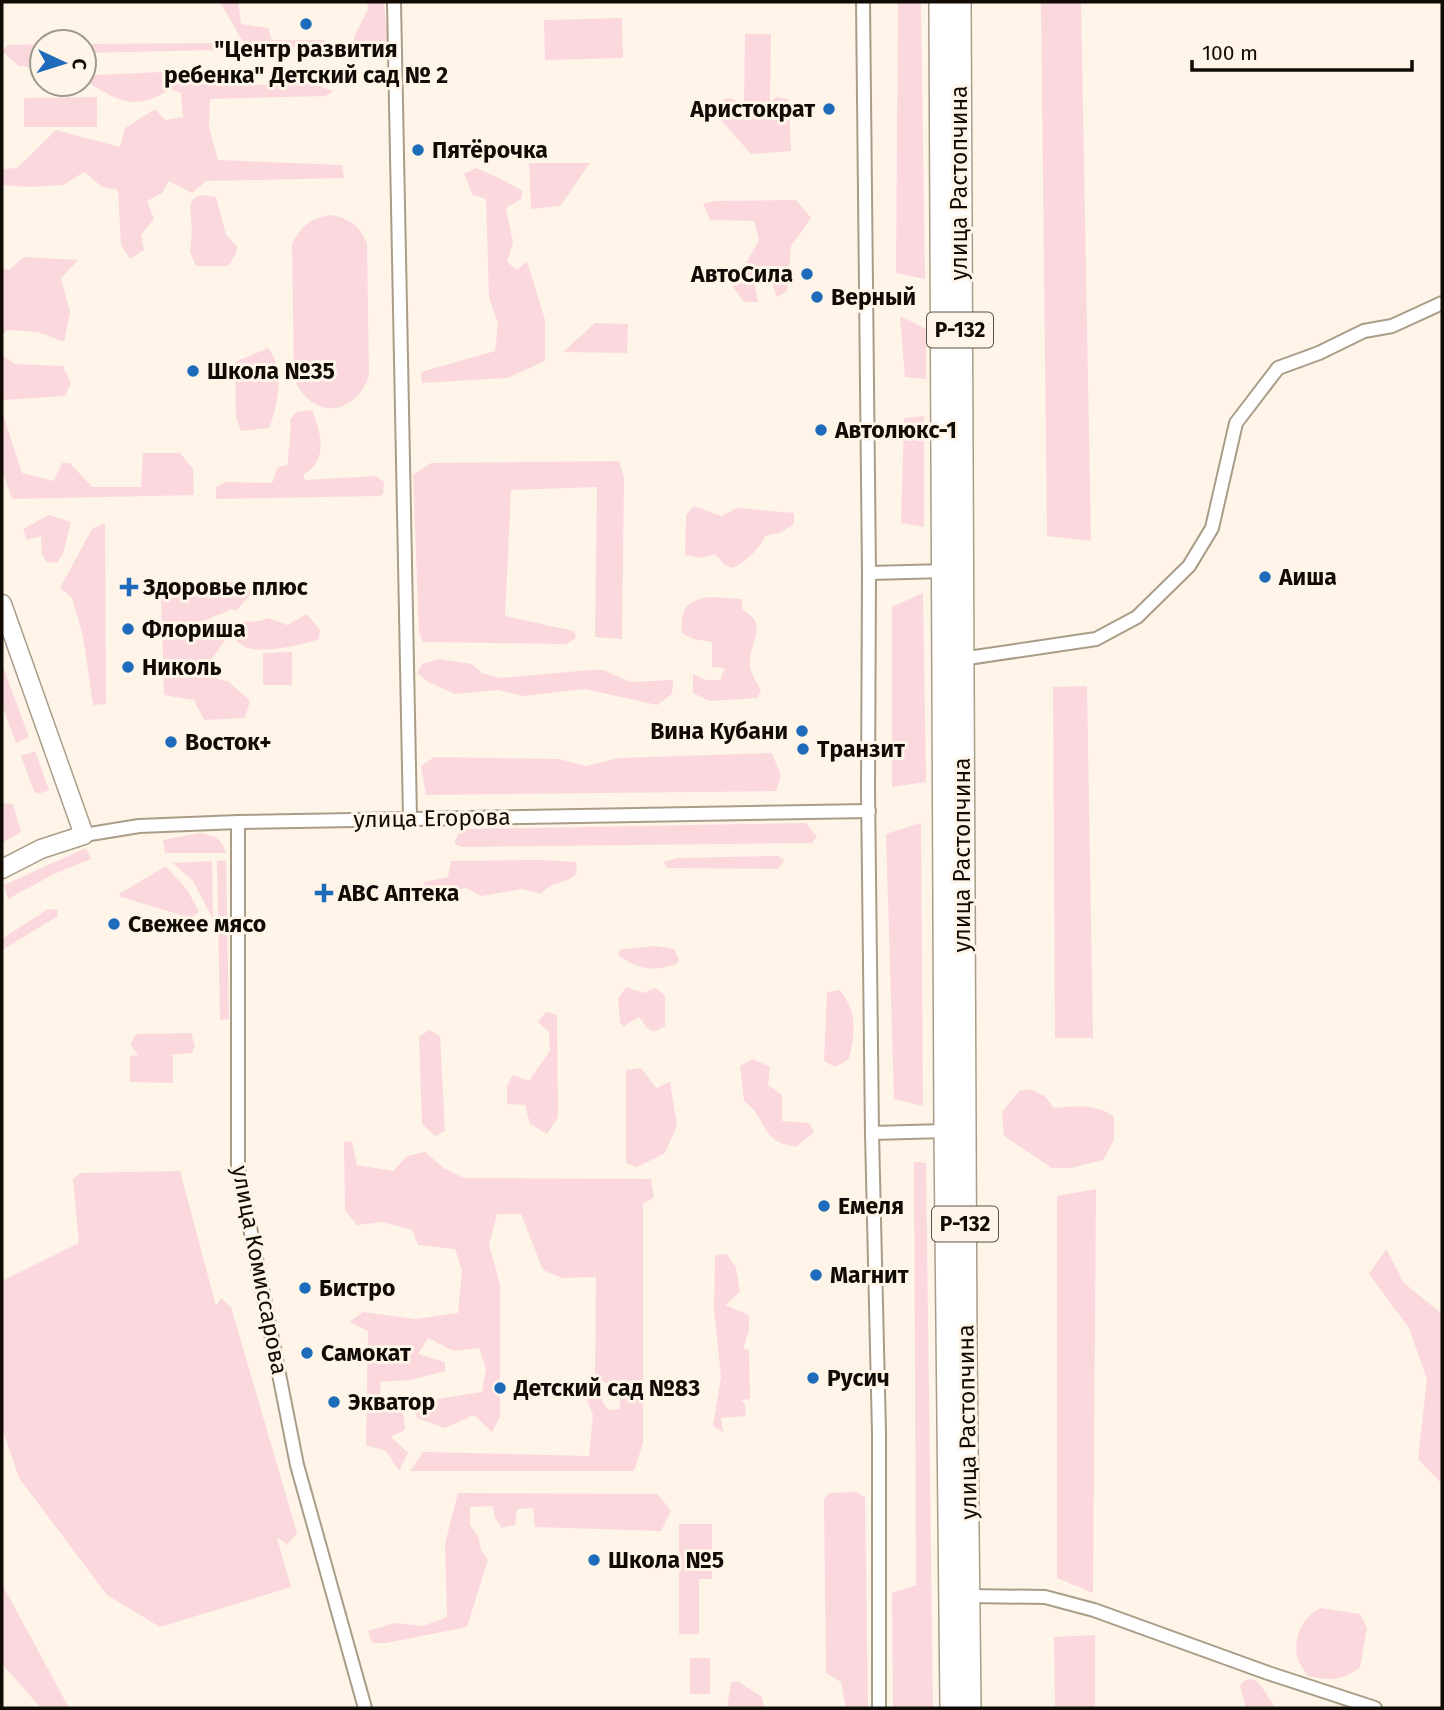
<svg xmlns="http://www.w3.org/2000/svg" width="1444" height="1710" font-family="'Fira Sans',sans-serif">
  <rect width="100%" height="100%" fill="#fef5e8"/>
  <g fill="#fbd8dd">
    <path d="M220 2H238L241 24 268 28 272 40H324L339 48 246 47Z"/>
    <path d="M367 2H384L389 52 357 56 354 37 368 9Z"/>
    <path d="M898 2H921L925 279 896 273Z"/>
    <path d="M1041 2H1081L1091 541 1047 536Z"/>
    <path d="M622 18 623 58 545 60 544 20Z"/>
    <path d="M745 34H771L770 102 776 97 789 99 791 151 751 154 712 110 726 98 733 99 744 105Z"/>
    <path d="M215 43 218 50 84 53V44Z"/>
    <path d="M42 44V69L19 66 2 51 8 45Z"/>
    <path d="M84 68 95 75 207 70 208 84 274 85 294 69 309 82 333 91 326 96 210 99 209 127 218 160 342 165 344 178 206 181 192 193 169 181 162 193 147 201 154 219 141 235 144 250 130 259 121 245 118 190 102 187 84 172 63 185 28 187 2 185V169L17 168 56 130 120 147 125 128 155 109 165 120 183 117 181 93 170 89C133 113 117 100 84 80Z"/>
    <path d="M97 97V127H24V98Z"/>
    <path d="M529 163H590L560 206 531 209Z"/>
    <path d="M476 168 499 178 523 191 521 199 506 208 513 243 507 262 517 270 527 261 545 320V361L507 378 422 383 421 372 495 351 498 324 489 297 486 199 473 195 464 174Z"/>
    <path d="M201 195 216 197 226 235 237 246 236 254 228 266H196L190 252 192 232 190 205 194 198Z"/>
    <path d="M796 200 811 218 791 246 787 291 777 297 770 277 754 283 758 302H744L733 287 759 240 754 221 710 220 703 204 715 201Z"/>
    <path d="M330 215C349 218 359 225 367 243L369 376C354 418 310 419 294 378L292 244C301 226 310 219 330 215Z"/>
    <path d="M24 257 78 260 61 278 70 312 64 342 38 332 7 330 2 335V268L9 270Z"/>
    <path d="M900 316 926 329V379L905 377Z"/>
    <path d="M595 323 628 324 627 353 563 352Z"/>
    <path d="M268 348C286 370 278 404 269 428L241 431 236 417 235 362Z"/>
    <path d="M2 355 15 364 63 366 71 383 65 396 2 400Z"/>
    <path d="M312 410C321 433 329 460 303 475L305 480 376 476 384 482 383 494 379 496 216 499V487L225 482 272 483 277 468 288 464C288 448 292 436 290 420L296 412Z"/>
    <path d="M2 411 22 473 54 481 62 463H70L92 487H141L143 453H180L193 469 194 495 12 499 2 471Z"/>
    <path d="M924 416V527L901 523 904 418Z"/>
    <path d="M619 461 624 478 622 639 595 637 597 487 511 490 505 616 574 631 576 638 566 644 423 642 419 633 413 475 431 463Z"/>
    <path d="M694 506 721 516 737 508 794 513V524L780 533 765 536C760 549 746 561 733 568L725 565 715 554 702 558 685 555 686 515Z"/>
    <path d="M49 515 71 522 63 554 57 563 47 562 42 555 41 536 27 540 23 529Z"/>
    <path d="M105 523 106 704 93 705 83 636 72 598 60 588 92 529Z"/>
    <path d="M245 582 251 594 236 611 232 609 204 621 225 640 201 675 229 682 250 701 245 718 204 720 194 700 164 695 161 593 179 583Z"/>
    <path d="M923 593 926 782 892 787V607Z"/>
    <path d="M712 597 742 599V610C771 624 748 643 750 664 750 672 757 683 761 690L757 698 709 701 693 693V674L706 680H720L725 668 712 667V642L693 639 682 633C679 609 689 598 712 597Z"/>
    <path d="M307 614 320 630 319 639C304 645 260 654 245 647 240 645 235 639 231 635V625C244 618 254 625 269 618L287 625Z"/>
    <path d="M292 652V685H263V653Z"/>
    <path d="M438 659 472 664 482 673 500 678 591 670H603L630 682 673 680 672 694 657 705 585 689 523 696 498 690 455 694 428 682 417 673 422 664Z"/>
    <path d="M2 664 29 737 16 743 2 705Z"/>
    <path d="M1087 686 1093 1038H1055L1053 687Z"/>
    <path d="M35 751 49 790 38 794 34 791 21 756Z"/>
    <path d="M772 753 781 776 776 791 426 795 421 766 434 757 559 759 586 766 619 758Z"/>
    <path d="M2 803 13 804 21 832 2 843Z"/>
    <path d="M806 823 817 837 812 843 461 847 454 843 461 829Z"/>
    <path d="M921 823 923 1106 894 1099 886 834Z"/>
    <path d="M200 833C215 836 221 838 226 853H165L163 840Z"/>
    <path d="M86 848 91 859 54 874 8 899 4 885Z"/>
    <path d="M778 856 784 860 778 869 667 868 664 862 677 858Z"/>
    <path d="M226 860 229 1019 220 1020 217 861Z"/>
    <path d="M542 860 576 862 577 873C565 886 556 878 541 894L523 889 481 896 466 888 428 899 421 892 424 882 448 877 451 861Z"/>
    <path d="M212 861 213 919 193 881 173 863Z"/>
    <path d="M166 866 188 891 199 912 191 918 121 897 119 894Z"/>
    <path d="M48 909 57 910 58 916 2 950V939Z"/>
    <path d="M654 946 674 949 679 960 675 965C650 971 641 970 619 956V950Z"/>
    <path d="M627 987 643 993 655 988 665 995V1026L654 1032 647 1028 639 1017 624 1026 620 1023 618 998Z"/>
    <path d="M840 990C858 1014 855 1031 849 1059L835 1067 824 1061 827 992Z"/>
    <path d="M546 1012 557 1015 558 1117 547 1134 530 1124 525 1105 507 1104V1086L513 1075 529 1081 550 1051 549 1032 538 1022Z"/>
    <path d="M429 1030 440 1036 445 1131 435 1136 422 1124 419 1037Z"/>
    <path d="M191 1033 195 1046 192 1053 169 1055 173 1056V1083L130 1082V1056L139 1055 130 1045 136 1034Z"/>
    <path d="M753 1059 770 1067 768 1085 782 1095V1121L809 1123 814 1132 796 1147C789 1145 780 1144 775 1140 760 1127 761 1113 744 1101L740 1066Z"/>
    <path d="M641 1068 656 1088 670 1082 677 1125 665 1153 637 1167 626 1163V1070Z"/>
    <path d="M1030 1089 1045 1096 1054 1108C1075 1106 1096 1103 1114 1117V1140L1103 1160 1071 1168H1052L1004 1136 1002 1112 1019 1091Z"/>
    <path d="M344 1141 352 1142 357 1165 393 1171 407 1156 425 1152 445 1169 464 1178 651 1179 654 1197 643 1204V1443L634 1471H410L423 1452 589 1456 593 1415 585 1396 596 1390 608 1410 620 1409V1387L595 1379 596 1277 562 1278 543 1270 521 1214H497L489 1245 500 1284V1417L492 1432 474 1415 445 1428 417 1418 412 1403 482 1392 486 1369 479 1348 454 1351 428 1338 418 1354 445 1362V1371L410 1380 380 1382 382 1407 403 1410 405 1430 391 1437 408 1453 399 1471 386 1451 366 1445 368 1331 349 1322 363 1312 415 1319 458 1313 462 1271 455 1249 418 1245 412 1230 383 1222 357 1225 345 1210Z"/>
    <path d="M914 1162 926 1163 933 1708H893L892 1593 916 1585Z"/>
    <path d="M180 1171 216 1306 221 1298 231 1307 297 1533 288 1544 277 1538 291 1587 160 1627 107 1595 19 1478 2 1428V1281L79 1243 73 1179 81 1173Z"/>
    <path d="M1096 1189 1093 1593 1057 1578V1196Z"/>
    <path d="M1386 1249 1404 1283 1442 1314V1484L1418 1459 1427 1379 1409 1328 1369 1274Z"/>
    <path d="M727 1254 736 1268 740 1292 725 1305 749 1315V1330L743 1349 749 1350 750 1399 741 1400 745 1404 746 1416 721 1418 723 1432 713 1426 721 1377 714 1310 715 1255Z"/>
    <path d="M856 1492 865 1497 868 1708H846L841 1682 826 1673 824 1500 829 1493Z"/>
    <path d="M458 1493 658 1494 671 1511 661 1531 535 1527 533 1508 517 1509 515 1525 502 1528 495 1518 493 1506 470 1507V1525L478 1536 481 1550 488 1560 467 1627 386 1643H372L368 1631 395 1623 423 1626 447 1617 445 1544Z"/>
    <path d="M679 1524H712V1579H699V1634H679Z"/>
    <path d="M2 1584 69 1708H41L2 1664Z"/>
    <path d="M1320 1608 1360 1614 1367 1628 1360 1668C1339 1681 1332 1681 1308 1676 1304 1670 1298 1662 1297 1656 1294 1635 1303 1618 1320 1608Z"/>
    <path d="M1095 1635V1708H1055L1054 1637Z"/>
    <rect x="690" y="1658" width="20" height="36"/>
    <path d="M1252 1679 1259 1683 1276 1708H1246L1240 1686 1243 1681Z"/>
    <path d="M731 1682H739L762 1697 764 1708H727Z"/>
  </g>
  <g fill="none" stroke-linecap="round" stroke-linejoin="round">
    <defs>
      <g id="street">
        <path d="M394 2 410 818"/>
        <path d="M863 2 869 573 868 790 872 1133 879 1433V1708"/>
        <path d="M869 573 945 571"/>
        <path d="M961 659 1096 639 1137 617 1189 566 1212 528 1236 423 1278 368 1319 353 1364 331 1392 326 1442 303"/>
        <path d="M238 822V1167L297 1465 365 1708"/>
        <path d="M84 835 139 826 238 822 869 811"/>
        <path d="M872 1133 946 1131"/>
        <path d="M969 1596 1045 1597 1094 1610 1268 1673 1375 1708"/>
      </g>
      <path id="secondary" d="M2 604 84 835 41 849 2 869"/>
      <g id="highway">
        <path d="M941 2 946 1131 952 1708"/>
        <path d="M959 2 965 1353 969 1708"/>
      </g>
    </defs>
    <use href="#street" stroke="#aa9d88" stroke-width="16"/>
    <use href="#secondary" stroke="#aa9d88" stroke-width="21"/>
    <use href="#highway" stroke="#aa9d88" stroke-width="26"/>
    <use href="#street" stroke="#fff" stroke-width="12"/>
    <use href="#secondary" stroke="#fff" stroke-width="18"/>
    <use href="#highway" stroke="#fff" stroke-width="23"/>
  </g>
  <g fill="#1d6bba" stroke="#fef5e8" stroke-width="2.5">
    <circle cx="306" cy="24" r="7"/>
    <circle cx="829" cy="109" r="7"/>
    <circle cx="418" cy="150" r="7"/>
    <circle cx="807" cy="274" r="7"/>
    <circle cx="817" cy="297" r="7"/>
    <circle cx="193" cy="371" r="7"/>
    <circle cx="821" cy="430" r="7"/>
    <circle cx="1265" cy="577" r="7"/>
    <path d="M125.5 576.5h7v7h7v7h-7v7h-7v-7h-7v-7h7z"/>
    <circle cx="128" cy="629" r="7"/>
    <circle cx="128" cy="667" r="7"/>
    <circle cx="802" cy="731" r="7"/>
    <circle cx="171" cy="742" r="7"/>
    <circle cx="803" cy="749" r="7"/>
    <path d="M320.5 882.5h7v7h7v7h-7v7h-7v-7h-7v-7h7z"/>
    <circle cx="114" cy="924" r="7"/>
    <circle cx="824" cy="1206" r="7"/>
    <circle cx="816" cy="1275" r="7"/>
    <circle cx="305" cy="1288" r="7"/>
    <circle cx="307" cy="1353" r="7"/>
    <circle cx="813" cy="1378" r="7"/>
    <circle cx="500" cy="1388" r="7"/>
    <circle cx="334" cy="1402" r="7"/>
    <circle cx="594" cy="1560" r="7"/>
  </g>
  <g text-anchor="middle" stroke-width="6" stroke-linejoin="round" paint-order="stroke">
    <g fill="#fef5e8" stroke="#575249" stroke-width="2">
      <rect x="927" y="312.5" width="66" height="35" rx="5"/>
      <rect x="932" y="1206.5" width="66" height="35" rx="5"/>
    </g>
    <g font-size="21" font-weight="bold" fill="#100c05">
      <text x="960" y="337">Р-132</text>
      <text x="965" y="1231">Р-132</text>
    </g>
    <g font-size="23" font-weight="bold" fill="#100c05" stroke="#fef5e8" text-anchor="start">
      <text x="306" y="57" text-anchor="middle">"Центр развития<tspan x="306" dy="26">ребенка" Детский сад № 2</tspan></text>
      <text x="815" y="117" text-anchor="end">Аристократ</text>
      <text x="432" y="158">Пятёрочка</text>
      <text x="793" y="282" text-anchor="end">АвтоСила</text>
      <text x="831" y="305">Верный</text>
      <text x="207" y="379">Школа №35</text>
      <text x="835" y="438">Автолюкс-1</text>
      <text x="1279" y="585">Аиша</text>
      <text x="143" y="595">Здоровье плюс</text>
      <text x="142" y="637">Флориша</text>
      <text x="142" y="675">Николь</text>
      <text x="788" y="739" text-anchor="end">Вина Кубани</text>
      <text x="185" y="750">Восток+</text>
      <text x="817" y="757">Транзит</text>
      <text x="338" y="901">ABC Аптека</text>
      <text x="128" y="932">Свежее мясо</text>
      <text x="838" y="1214">Емеля</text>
      <text x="830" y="1283">Магнит</text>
      <text x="319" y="1296">Бистро</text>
      <text x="321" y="1361">Самокат</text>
      <text x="827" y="1386">Русич</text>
      <text x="514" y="1396">Детский сад №83</text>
      <text x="348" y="1410">Экватор</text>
      <text x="608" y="1568">Школа №5</text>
    </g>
    <g font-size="23" fill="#100c05" stroke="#fef5e8">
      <text transform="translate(959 183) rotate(-90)" y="8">улица Растопчина</text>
      <text transform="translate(432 818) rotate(-1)" y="8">улица Егорова</text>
      <text transform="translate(962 855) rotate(-90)" y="8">улица Растопчина</text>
      <text transform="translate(260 1270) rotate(79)" y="8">улица Комиссарова</text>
      <text transform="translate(967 1422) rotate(-91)" y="8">улица Растопчина</text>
    </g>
  </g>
  <rect width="1444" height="1710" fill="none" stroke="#100c05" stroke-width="7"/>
  <g transform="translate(63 63) rotate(94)"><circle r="33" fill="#fef5e8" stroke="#9f988d" stroke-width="2"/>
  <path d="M0-5L12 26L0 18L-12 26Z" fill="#1d6bba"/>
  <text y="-10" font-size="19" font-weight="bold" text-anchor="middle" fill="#100c05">С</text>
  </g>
  <path d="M1192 60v10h220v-10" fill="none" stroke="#100c05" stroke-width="3.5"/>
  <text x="1202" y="60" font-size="21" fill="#100c05" stroke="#fef5e8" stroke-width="5" paint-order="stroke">100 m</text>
</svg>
